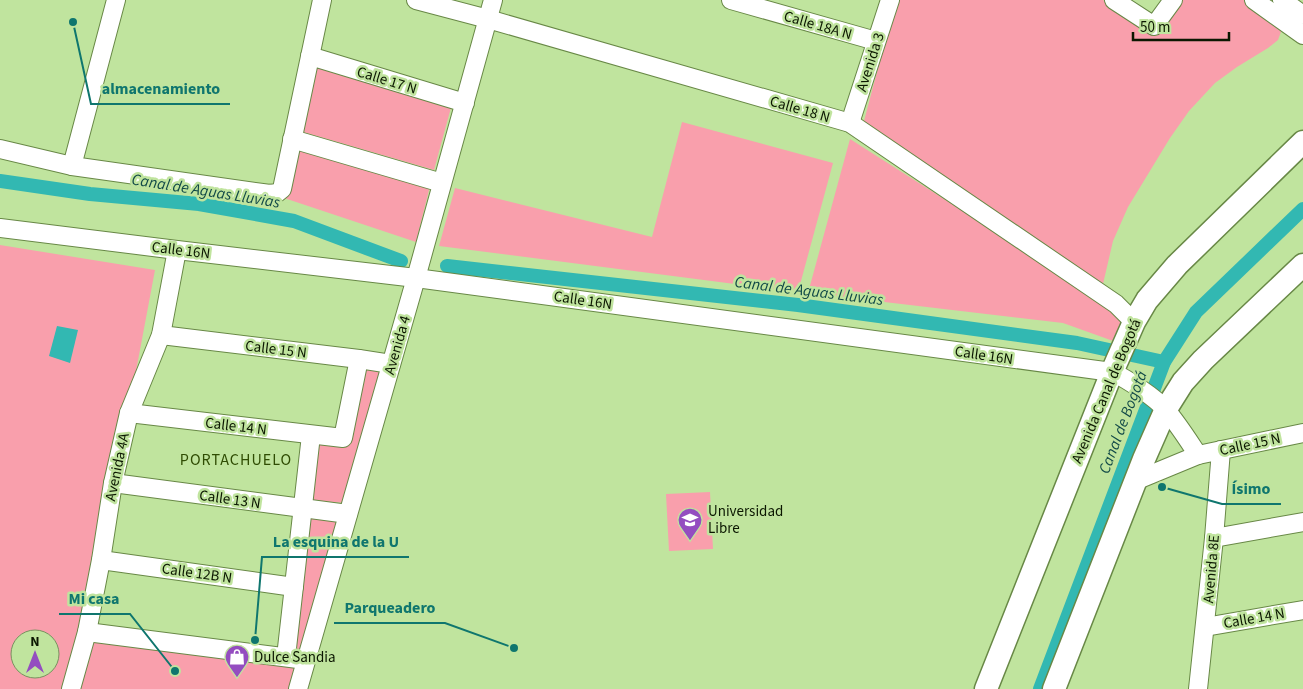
<svg xmlns="http://www.w3.org/2000/svg" width="1303" height="689" font-family="'Source Sans 3',sans-serif">
  <rect width="100%" height="100%" fill="#c0e49e"/>
  <g fill="#f99fac" fill-rule="evenodd">
    <path d="M896 0H1103L1154 32 1176 0H1252L1282 29 1278 40 1268 48 1237 67 1215 83 1189 111 1170 138 1128 207 1113 241 1103 284 897 151 864 121Z"/>
    <path d="M315 65 452 104 434 170 296 130Z"/>
    <path d="M682 122 833 163 798 292 439 246 455 188 652 237Z"/>
    <path d="M850 139 1115 308 1124 316 1116 342 1063 323 808 293Z"/>
    <path d="M295 145 430 186 416 242 284 198Z"/>
    <path d="M0 245 155 270 87 632 306 660 298 689H0ZM20 639H50V669H20Z"/>
    <path d="M363 359 387 363 346 503 308 500 316 433 347 436Z"/>
    <path d="M710 492 713 549 669 551 666 494Z"/>
    <path d="M307 509 343 512 304 654 290 653Z"/>
  </g>
  <path fill="#32b8b2" d="M57 326 78 330 70 363 49 356Z"/>
  <g fill="none" stroke-linecap="round" stroke-linejoin="round">
    <g stroke="#32b8b2" stroke-width="14">
      <path d="M0 181 90 194 199 204 294 221 401 261"/>
      <path d="M447 266 798 305 1077 343 1164 362"/>
      <path d="M1040 689 1164 362 1196 312 1303 209"/>
    </g>
    <defs>
      <g id="minor">
        <path d="M416 0 488 19 850 123 1116 304 1134 322"/>
        <path d="M731 0 876 41"/>
        <path d="M1114 0 1154 26 1173 0"/>
        <path d="M1254 0 1303 35"/>
        <path d="M1282 0 1303 15"/>
        <path d="M310 56 465 103"/>
        <path d="M850 123 890 0"/>
        <path d="M292 139 442 183"/>
        <path d="M0 149 72 166 270 194 277 193 282 189 322 0"/>
        <path d="M72 166 116 0"/>
        <path d="M0 228 177 250 416 278 1112 372C1127 379 1156 398 1166 410 1178 424 1188 440 1198 455"/>
        <path d="M161 335 359 359 391 364"/>
        <path d="M129 413 343 438 359 359"/>
        <path d="M1135 481 1198 455 1303 433"/>
        <path d="M113 483 348 514"/>
        <path d="M1214 538 1303 522"/>
        <path d="M101 560 294 587"/>
        <path d="M1205 627 1303 610"/>
        <path d="M87 632 298 659"/>
        <path d="M286 657 311 435"/>
        <path d="M71 689 87 632 101 560 113 483 129 413 161 335 177 250"/>
        <path d="M298 689 416 278 493 0"/>
        <path d="M1198 689 1214 538 1221 450"/>
      </g>
      <g id="major">
        <path d="M986 689 1112 372 1134 322 1147 300 1177 265 1303 142"/>
        <path d="M1054 689 1144 459 1166 409 1183 382 1203 360 1303 265"/>
      </g>
    </defs>
    <use href="#minor" stroke="#688846" stroke-width="20"/>
    <use href="#major" stroke="#688846" stroke-width="25"/>
    <use href="#minor" stroke="#fff" stroke-width="18"/>
    <use href="#major" stroke="#fff" stroke-width="22"/>
  </g>
  <defs>
    <symbol id="university-pin" viewBox="-11 -11 22 30"><path d="M0 17L-7.5 6A9.5 9.5 0 1 1 7.5 6Z" fill="#944dc0" stroke="#c0e49e"/><path d="M0-5L7-2L0 1L-7-2ZM-4 1L0 2.5L4 1V4Q0 6-4 4Z" fill="#fff"/></symbol>
    <symbol id="shop-pin" viewBox="-11 -11 22 30"><path d="M0 17L-7.5 6A9.5 9.5 0 1 1 7.5 6Z" fill="#944dc0" stroke="#c0e49e"/><path d="M-5-2.5h2.3a2.7 3.5 0 0 1 5.4 0H5L5.5 6h-11ZM-1.5-2.5h3a1.5 2.3 0 0 0-3 0Z" fill="#fff"/></symbol>
  </defs>
  <g fill-rule="evenodd">
    <use href="#university-pin" x="676" y="506" width="28" height="38"/>
    <use href="#shop-pin" x="223" y="643" width="28" height="38"/>
  </g>
  <g text-anchor="middle" stroke-width="5" stroke-linejoin="round" paint-order="stroke">
    <g font-size="15" fill="#0b1700" stroke="#c0e49e">
      <text transform="translate(818 25) rotate(16)" y="5">Calle 18A N</text>
      <text transform="translate(870 62) rotate(-72)" y="5">Avenida 3</text>
      <text transform="translate(387 80) rotate(17)" y="5">Calle 17 N</text>
      <text transform="translate(800 109) rotate(16)" y="5">Calle 18 N</text>
      <text transform="translate(181 250) rotate(7)" y="5">Calle 16N</text>
      <text transform="translate(583 300) rotate(8)" y="5">Calle 16N</text>
      <text transform="translate(397 345) rotate(-74)" y="5">Avenida 4</text>
      <text transform="translate(276 349) rotate(7)" y="5">Calle 15 N</text>
      <text transform="translate(984 355) rotate(8)" y="5">Calle 16N</text>
      <text transform="translate(1106 391) rotate(-67)" y="5">Avenida Canal de Bogotá</text>
      <text transform="translate(236 426) rotate(7)" y="5">Calle 14 N</text>
      <text transform="translate(1250 444) rotate(-12)" y="5">Calle 15 N</text>
      <text transform="translate(117 467) rotate(-78)" y="5">Avenida 4A</text>
      <text transform="translate(230 499) rotate(8)" y="5">Calle 13 N</text>
      <text transform="translate(1211 569) rotate(-85)" y="5">Avenida 8E</text>
      <text transform="translate(197 573) rotate(8)" y="5">Calle 12B N</text>
      <text transform="translate(1254 618) rotate(-10)" y="5">Calle 14 N</text>
    </g>
    <g font-size="15" fill="#0b1700" stroke="#c0e49e" text-anchor="start">
      <text x="708" y="516">Universidad<tspan x="708" dy="17">Libre</tspan></text>
      <text x="254" y="662">Dulce Sandia</text>
    </g>
    <g font-size="16" font-style="italic" fill="#114947" stroke="#c0e49e">
      <text transform="translate(206 190) rotate(9)" y="6">Canal de Aguas Lluvias</text>
      <text transform="translate(809 290) rotate(7)" y="6">Canal de Aguas Lluvias</text>
      <text transform="translate(1122 422) rotate(-69)" y="6">Canal de Bogotá</text>
    </g>
    <g font-size="16" letter-spacing="1" fill="#2f4c03" stroke="#c0e49e">
      <text x="236" y="465">PORTACHUELO</text>
    </g>
  </g>
  <path fill="none" stroke="#0f766e" stroke-width="2" d="M73 22L91 104H230M1162 487L1222 504H1281M255 640L262 557H409M175 671L130 614H59M514 648L445 623H334"/>
  <g fill="#0f766e" stroke="#c0e49e" stroke-width="2">
    <circle cx="73" cy="22" r="5"/>
    <circle cx="1162" cy="487" r="5"/>
    <circle cx="255" cy="640" r="5"/>
    <circle cx="175" cy="671" r="5"/>
    <circle cx="514" cy="648" r="5"/>
  </g>
  <g font-size="16" text-anchor="middle" font-weight="bold" fill="#0f766e" stroke="#c0e49e" stroke-width="5" stroke-linejoin="round" paint-order="stroke">
    <text x="161" y="94">almacenamiento</text>
    <text x="1251" y="494">Ísimo</text>
    <text x="336" y="547">La esquina de la U</text>
    <text x="94" y="604">Mi casa</text>
    <text x="390" y="613">Parqueadero</text>
  </g>
  <g transform="translate(35 654)"><circle r="24" fill="#c0e49e" stroke="#78925f"/>
  <path d="M0-4L9 19L0 12L-9 19Z" fill="#944dc0"/>
  <text y="-8" font-size="14" font-weight="bold" text-anchor="middle" fill="#0b1700">N</text>
  </g>
  <path d="M1133 32v8h96v-8" fill="none" stroke="#0b1700" stroke-width="2.5"/>
  <text x="1140" y="32" font-size="15" fill="#0b1700" stroke="#c0e49e" stroke-width="4" paint-order="stroke">50 m</text>
</svg>
